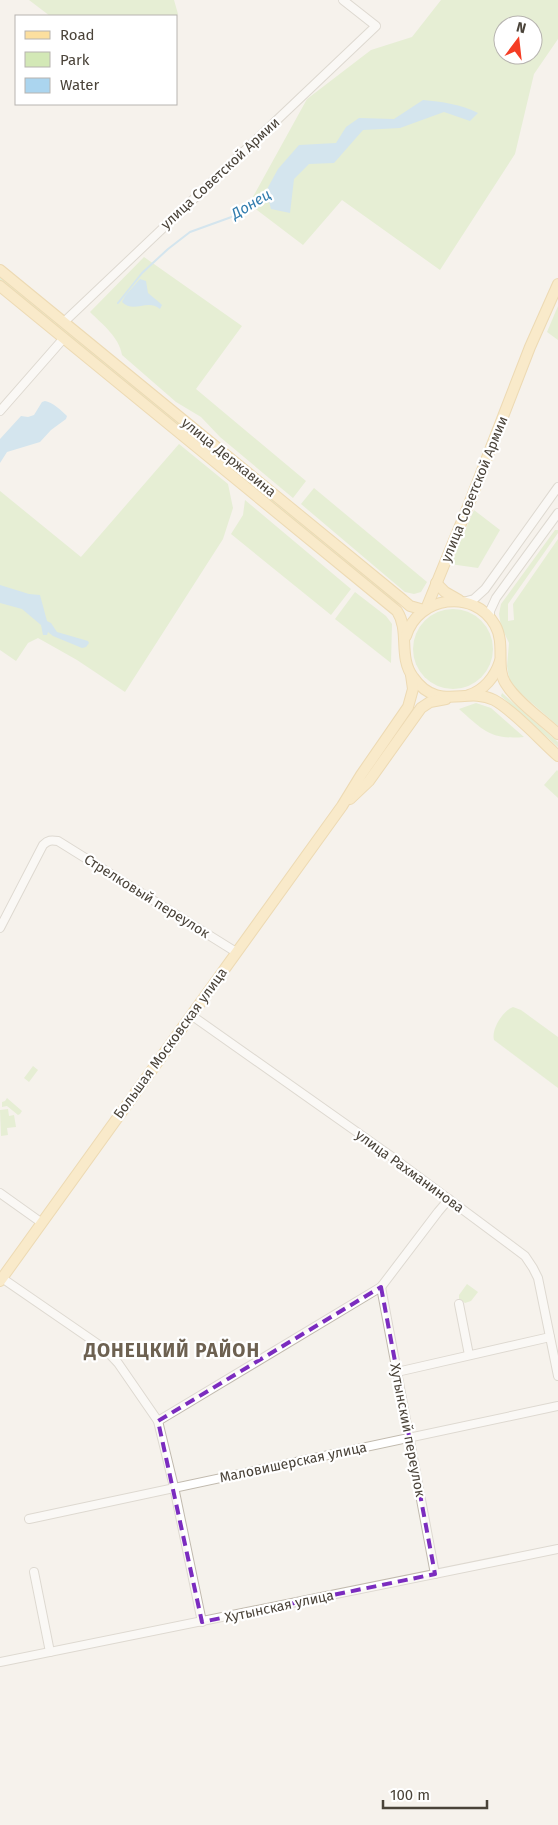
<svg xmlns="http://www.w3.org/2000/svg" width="558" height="1825" font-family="'Fira Sans',sans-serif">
  <rect width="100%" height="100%" fill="#f5f2ec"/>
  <g fill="#d3e8b6" fill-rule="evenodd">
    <path d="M29 0H174L178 14 176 16H50Z"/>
    <path d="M441 0H558V39L534 74 515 154 440 270 342 200 303 245 249 204 307 99 371 50 412 37ZM503 25H533V55H503Z"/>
    <path d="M144 257 242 326 196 389 306 481 293 498 220 437 201 417 176 402 122 355C119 337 103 325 90 312Z"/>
    <path d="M0 275 400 602 397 606 0 281Z"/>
    <path d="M558 306V340L547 332Z"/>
    <path d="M179 444 228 484 233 508 223 539 125 692 77 660 38 638 28 643 16 661 0 650V491L81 557Z"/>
    <path d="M314 488 427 582 421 592 414 594 405 592 301 504Z"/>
    <path d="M245 500 351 589 331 615 231 534 243 515Z"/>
    <path d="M474 510 500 530 478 568 450 564Z"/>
    <path d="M555 530H558V533L508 604V621L514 620 513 604 558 539V726L510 684 507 666 509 643 501 626 499 614 501 604Z"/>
    <path d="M355 592 386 616 392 624 391 663 335 619Z"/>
    <circle cx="453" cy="649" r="40"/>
    <path d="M502 693 558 742V747L501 696Z"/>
    <path d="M476 703 491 708 524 737C490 740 483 730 459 709Z"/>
    <path d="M557 770 558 771V798L544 785Z"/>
    <path d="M513 1007 521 1010 558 1037V1088L494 1040C491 1029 503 1011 513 1007Z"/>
    <path d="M33 1066 38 1070 29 1082 24 1078Z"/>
    <path d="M7 1098 22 1111 20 1114 18 1115 7 1106 2 1107V1102L5 1101Z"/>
    <path d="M8 1109 9 1116 14 1115 16 1127 7 1128 8 1135 1 1136 0 1110Z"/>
    <path d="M467 1284 478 1292 471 1301 465 1303 459 1299V1295Z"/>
  </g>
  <g fill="#abd5ef">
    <path d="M423 100C442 102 461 104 478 113L470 121 444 112 400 128 363 130 334 163 309 164 294 179 290 213 271 209 266 191 278 169 299 145 336 143 346 127 359 118 394 119Z"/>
    <path d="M140 279 146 281 148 293 160 303 162 305 160 309C147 298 134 314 122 302L125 296Z"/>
    <path d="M45 401C52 402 62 411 67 416L66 419 51 430 40 442 7 452 0 463V439L21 416 28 417 34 415 42 402Z"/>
    <path d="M0 585 29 594 40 595 47 621 51 623 57 632 88 641 89 643 86 647 82 648 53 636 48 632 47 635H43L41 625 22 609 0 603Z"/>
  </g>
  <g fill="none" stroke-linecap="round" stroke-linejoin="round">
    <path stroke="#abd5ef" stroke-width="2" d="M118 303 142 273 168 249 190 232 237 215 269 194"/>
    <defs>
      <g id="minor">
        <path d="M64 322 376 26 343 0"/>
        <path d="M0 411 64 338"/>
        <path d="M463 602 474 599 485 589 558 487"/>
        <path d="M490 618V611L496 598 558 513"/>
        <path d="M0 928 43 845C48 840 51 840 58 841L236 952"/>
        <path d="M191 1015 388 1154 525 1256 533 1268 538 1278 558 1376"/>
        <path d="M0 1193 42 1223"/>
        <path d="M2 1278 105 1349 118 1363 158 1421 174 1487 202 1622"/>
        <path d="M381 1287 435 1574"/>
        <path d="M459 1304 469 1355"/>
        <path d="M397 1372 550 1337"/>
        <path d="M158 1421 381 1287 438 1212 449 1199"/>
        <path d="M29 1519 558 1406"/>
        <path d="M34 1572 50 1652"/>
        <path d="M0 1662 558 1549"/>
      </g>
      <g id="major">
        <path d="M0 270 403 600 410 606 424 610"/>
        <path d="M0 286 397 611C410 631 398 657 413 677 438 713 466 686 494 700 513 710 541 741 558 756"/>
        <path d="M436 583 445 592 459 600"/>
        <path d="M426 609 471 499 530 347 558 284"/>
        <path d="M406 636C418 596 474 588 495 625 506 644 495 668 506 684 516 701 543 720 558 734"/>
        <path d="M469 695C484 690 495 677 500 661"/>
        <path d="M350 799 369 781 421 708 430 702 446 699"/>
        <path d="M0 1281 342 806 361 775 408 707 413 689 411 675"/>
      </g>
    </defs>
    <use href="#minor" stroke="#c1baae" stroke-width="10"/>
    <use href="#major" stroke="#e2bc6d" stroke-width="12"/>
    <use href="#minor" stroke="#fff" stroke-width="8"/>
    <use href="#major" stroke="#fcdf9f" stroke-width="10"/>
  </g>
  <path d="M0 0H558V1825H0ZM381 1287 435 1574 202 1622 158 1421Z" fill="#f5f2ec" fill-opacity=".55" fill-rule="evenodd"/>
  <path fill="none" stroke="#7b2cbf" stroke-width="4" stroke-dasharray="10 6" stroke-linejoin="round" d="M381 1287 435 1574 202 1622 158 1421Z"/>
  <g text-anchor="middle" stroke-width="4.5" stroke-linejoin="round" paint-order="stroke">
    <g font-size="14" fill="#4a4339" stroke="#fff">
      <text transform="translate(220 173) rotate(-43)" y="5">улица Советской Армии</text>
      <text transform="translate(229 457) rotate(39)" y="5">улица Державина</text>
      <text transform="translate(474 489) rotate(-68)" y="5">улица Советской Армии</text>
      <text transform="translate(147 896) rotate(32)" y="5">Стрелковый переулок</text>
      <text transform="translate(170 1043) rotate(-54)" y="5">Большая Московская улица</text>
      <text transform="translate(410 1171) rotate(36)" y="5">улица Рахманинова</text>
      <text transform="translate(408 1430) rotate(79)" y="5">Хутынский переулок</text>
      <text transform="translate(293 1462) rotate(-12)" y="5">Маловишерская улица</text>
      <text transform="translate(279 1606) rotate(-12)" y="5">Хутынская улица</text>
    </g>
    <g font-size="15" font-style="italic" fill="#317cad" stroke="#fff">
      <text transform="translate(251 204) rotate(-31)" y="5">Донец</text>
    </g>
    <g font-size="19" font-weight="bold" letter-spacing="1" fill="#6d6151" stroke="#fff">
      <text x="172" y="1357">ДОНЕЦКИЙ РАЙОН</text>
    </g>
  </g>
  <rect x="15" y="15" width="162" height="90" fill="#ffffff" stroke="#b7b4b0"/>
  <rect x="25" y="31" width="25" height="8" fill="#fcdf9f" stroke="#b7b4b0"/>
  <text x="60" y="40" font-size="15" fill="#4a4339">Road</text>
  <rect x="25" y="52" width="25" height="15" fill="#d3e8b6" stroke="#b7b4b0"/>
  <text x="60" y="65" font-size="15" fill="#4a4339">Park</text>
  <rect x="25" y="78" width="25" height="15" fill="#abd5ef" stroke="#b7b4b0"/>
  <text x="60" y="90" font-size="15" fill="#4a4339">Water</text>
  <g transform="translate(518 40) rotate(15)"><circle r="24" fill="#ffffff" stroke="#b7b4b0"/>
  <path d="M0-4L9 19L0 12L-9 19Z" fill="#f53d24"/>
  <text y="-8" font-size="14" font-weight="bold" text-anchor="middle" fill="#4a4339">N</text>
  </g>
  <path d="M383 1800v8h104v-8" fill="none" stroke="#4a4339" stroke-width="2.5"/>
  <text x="390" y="1800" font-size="15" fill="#4a4339" stroke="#ffffff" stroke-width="4" paint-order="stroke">100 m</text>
</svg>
